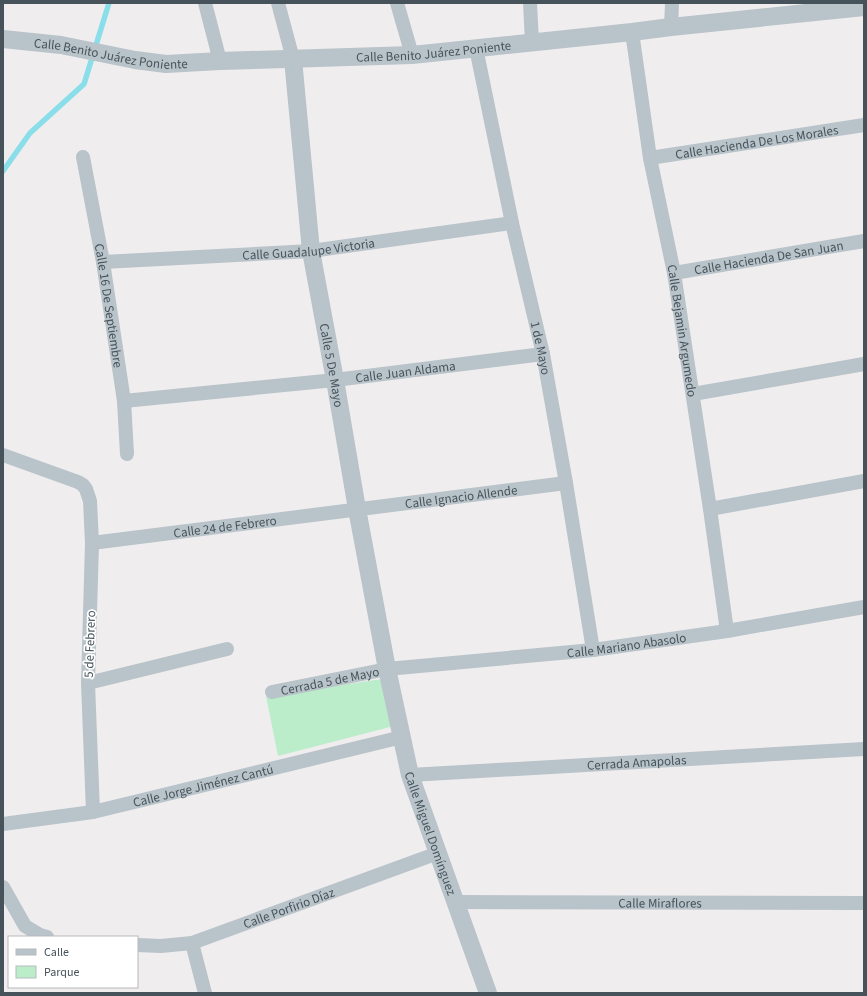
<svg xmlns="http://www.w3.org/2000/svg" width="867" height="996" font-family="'Source Sans 3',sans-serif">
  <rect width="100%" height="100%" fill="#f0edee"/>
  <path fill="#bcedcb" d="M382 679 394 726 278 756 266 696Z"/>
  <g fill="none" stroke-linecap="round" stroke-linejoin="round">
    <path stroke="#8adee9" stroke-width="5.5" d="M3 171 30 133 84 84 109 3"/>
    <g stroke="#b9c3ca" stroke-width="14">
      <path d="M205 3 220 61"/>
      <path d="M278 3 293 59"/>
      <path d="M397 3 412 55"/>
      <path d="M530 3 532 42"/>
      <path d="M671 27 672 3"/>
      <path id="s1" d="M632 32 650 158 674 273 710 509 727 631"/>
      <path id="s2" d="M476 48 512 223 543 354 566 483 593 650"/>
      <path id="s3" d="M83 157 103 262 124 401 127 454"/>
      <path id="s4" d="M650 158 864 125"/>
      <path id="s5" d="M103 262 311 251 512 223"/>
      <path id="s6" d="M674 273 864 241"/>
      <path d="M693 394 864 364"/>
      <path id="s7" d="M124 401 335 380 543 354"/>
      <path d="M3 455 78 482 83 485 86 489 90 501 92 543 88 683 93 812"/>
      <path d="M710 509 864 481"/>
      <path id="s8" d="M92 543 566 483"/>
      <path d="M88 683 227 649"/>
      <path id="s9" d="M272 692 387 669 593 650 727 631 864 607"/>
      <path id="s10" d="M410 775 864 749"/>
      <path id="s11" d="M3 824 93 812 402 737"/>
      <path d="M3 887 25 926 40 935 47 937"/>
      <path id="s12" d="M456 902 864 903"/>
      <path d="M192 943 205 993"/>
      <path id="s13" d="M137 945 161 946 192 943 438 853"/>
    </g>
    <g stroke="#b9c3ca" stroke-width="18">
      <path id="s14" d="M3 39 61 45 135 60 166 64 220 61 412 55 632 32 671 27 864 7"/>
      <path id="s15" d="M293 59 311 251 335 380 357 509 387 669 410 775 488 993"/>
    </g>
  </g>
  <g text-anchor="middle" stroke-width="3.5" stroke-linejoin="round" paint-order="stroke">
    <g font-size="13" fill="#46535a" stroke="#fff">
      <text dy="5" stroke="none"><textPath href="#s14" startOffset="433">Calle Benito Juárez Poniente</textPath></text>
      <text dy="5" stroke="none"><textPath href="#s14" startOffset="109">Calle Benito Juárez Poniente</textPath></text>
      <text dy="5" stroke="none"><textPath href="#s4" startOffset="108">Calle Hacienda De Los Morales</textPath></text>
      <text dy="5" stroke="none"><textPath href="#s5" startOffset="206">Calle Guadalupe Victoria</textPath></text>
      <text dy="5" stroke="none"><textPath href="#s6" startOffset="96">Calle Hacienda De San Juan</textPath></text>
      <text dy="5" stroke="none"><textPath href="#s3" startOffset="151">Calle 16 De Septiembre</textPath></text>
      <text dy="5" stroke="none"><textPath href="#s1" startOffset="303">Calle Bejamin Argumedo</textPath></text>
      <text dy="5" stroke="none"><textPath href="#s2" startOffset="307">1 de Mayo</textPath></text>
      <text dy="5" stroke="none"><textPath href="#s15" startOffset="309">Calle 5 De Mayo</textPath></text>
      <text dy="5" stroke="none"><textPath href="#s7" startOffset="283">Calle Juan Aldama</textPath></text>
      <text dy="5" stroke="none"><textPath href="#s8" startOffset="372">Calle Ignacio Allende</textPath></text>
      <text dy="5" stroke="none"><textPath href="#s8" startOffset="134">Calle 24 de Febrero</textPath></text>
      <text transform="translate(89 644) rotate(-88)" y="5">5 de Febrero</text>
      <text dy="5" stroke="none"><textPath href="#s9" startOffset="358">Calle Mariano Abasolo</textPath></text>
      <text dy="5" stroke="none"><textPath href="#s9" startOffset="59">Cerrada 5 de Mayo</textPath></text>
      <text dy="5" stroke="none"><textPath href="#s10" startOffset="227">Cerrada Amapolas</textPath></text>
      <text dy="5" stroke="none"><textPath href="#s11" startOffset="204">Calle Jorge Jiménez Cantú</textPath></text>
      <text dy="5" stroke="none"><textPath href="#s15" startOffset="788">Calle Miguel Domínguez</textPath></text>
      <text dy="5" stroke="none"><textPath href="#s12" startOffset="204">Calle Miraflores</textPath></text>
      <text dy="5" stroke="none"><textPath href="#s13" startOffset="158">Calle Porfirio Díaz</textPath></text>
    </g>
  </g>
  <rect width="867" height="996" fill="none" stroke="#46535a" stroke-width="8"/>
  <rect x="8" y="936" width="130" height="52" fill="#ffffff" stroke="#b5babd"/>
  <rect x="16" y="949" width="20" height="6" fill="#b9c3ca" stroke="#b5babd"/>
  <text x="44" y="956" font-size="12" fill="#46535a">Calle</text>
  <rect x="16" y="966" width="20" height="12" fill="#bcedcb" stroke="#b5babd"/>
  <text x="44" y="976" font-size="12" fill="#46535a">Parque</text>
</svg>
